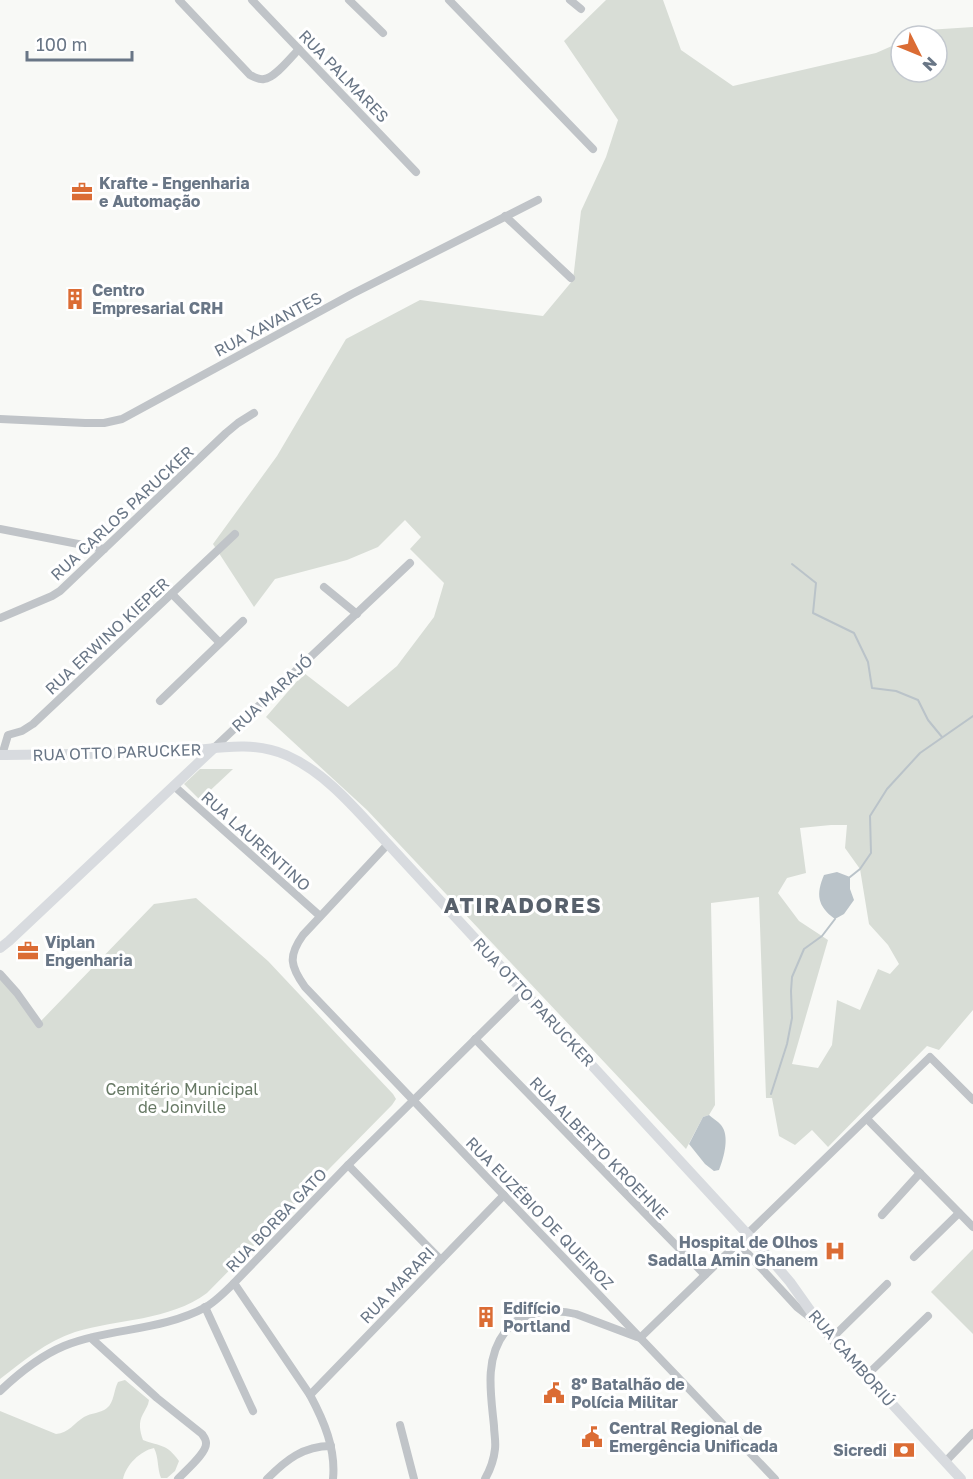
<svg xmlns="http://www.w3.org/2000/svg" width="973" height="1479" font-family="'Golos Text',sans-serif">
  <rect width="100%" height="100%" fill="#f8f9f6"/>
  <g fill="#d8ddd6" fill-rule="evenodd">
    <path d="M606 0H663L681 50 733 86 876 53 901 42V72H937V36H914L927 30 973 27V1010L939 1050 927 1046 828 1147 812 1130 795 1145 779 1136 772 1098H766L759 897 711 903 715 1105 709 1115 703 1117 686 1149 367 810 266 717 304 673 348 707 397 666 434 617 444 583 410 549 421 537 405 520 378 547 347 560 275 579 254 607 213 544 277 456 346 339 420 300 543 316 573 280 581 211 606 157 618 120 564 41ZM831 825H847L845 848 860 869 869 924 888 945 899 964 890 974 878 969 860 1010 837 1000 832 1045 818 1068 792 1064 828 940 799 921 778 893 787 878 806 873 800 828Z"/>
    <path d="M200 769H233L200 800 184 784Z"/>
    <path d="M196 898 268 961 393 1094 396 1099 392 1105 207 1293C169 1321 118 1319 75 1332 47 1341 22 1362 0 1379V975L39 1023 154 904Z"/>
    <path d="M973 1249V1334L931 1292Z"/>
    <path d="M125 1380 149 1400C148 1406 146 1408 143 1414 138 1423 140 1431 143 1440 161 1447 166 1443 179 1461L175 1471 167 1478H161C157 1468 159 1458 154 1448 140 1451 126 1465 123 1479H0V1411L56 1434C69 1433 74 1423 84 1417 91 1413 101 1413 107 1408 114 1403 114 1389 118 1382Z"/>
  </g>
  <g fill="#bac3c9">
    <path d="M837 872 850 877V889L854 900 844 914 835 919C817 906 816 894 824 875Z"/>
    <path d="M709 1115C712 1118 718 1121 721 1125 730 1136 724 1157 719 1170L714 1171 705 1164 689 1144 703 1117Z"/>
  </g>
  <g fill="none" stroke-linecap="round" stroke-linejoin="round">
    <g stroke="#bac3c9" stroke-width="2">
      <path d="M792 564 816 583 813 613 854 633 868 662 872 688 896 691 918 700 928 720 942 737"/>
      <path d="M850 877 860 869 871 853 870 816 887 789 920 753 973 716"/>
      <path d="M771 1094 787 1044 792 1018 791 991 792 977 804 949 822 936 835 919"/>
    </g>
    <g stroke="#c0c4c8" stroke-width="8">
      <path d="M179 0 250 75C254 77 259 80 264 79 275 78 291 57 299 49"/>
      <path d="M252 0 416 172"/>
      <path d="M349 0 383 33"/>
      <path d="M449 0 593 149"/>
      <path d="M570 0 581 9"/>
      <path d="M505 216 571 278"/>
      <path d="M0 419 85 423H104L122 419 352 294 538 200"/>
      <path d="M0 529 104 549"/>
      <path d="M324 587 357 614"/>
      <path d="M172 594 220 643"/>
      <path d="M0 618 52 596 60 591 226 433 238 423 254 413"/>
      <path d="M160 701 243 621"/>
      <path d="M214 748 410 563"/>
      <path d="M2 755 8 735 22 731 33 724 235 534"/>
      <path d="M174 786 320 916"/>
      <path d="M388 844 303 935C288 956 290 966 305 987L775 1479"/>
      <path d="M0 974 17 993 39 1024"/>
      <path d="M475 1039 705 1275"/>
      <path d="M867 1119 973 1227"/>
      <path d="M348 1165 441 1260"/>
      <path d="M882 1215 920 1173"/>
      <path d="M738 1243 797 1307 815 1321"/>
      <path d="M914 1257 959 1213"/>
      <path d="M234 1283 310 1395C324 1421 336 1449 333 1479"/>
      <path d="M205 1307 253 1411"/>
      <path d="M91 1338 157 1398 202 1434C204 1437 206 1439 206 1443 207 1453 185 1471 178 1479"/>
      <path d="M640 1338 930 1057 973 1100"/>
      <path d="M832 1338 887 1284"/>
      <path d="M866 1376 928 1316"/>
      <path d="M0 1391C19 1373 40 1356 64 1346 109 1328 162 1331 206 1307 216 1301 225 1292 234 1283L348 1165 524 991"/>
      <path d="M310 1395 504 1195"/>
      <path d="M400 1425 414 1479"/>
      <path d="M945 1462 973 1433"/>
      <path d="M267 1479C286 1460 303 1446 331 1446"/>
      <path d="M485 1479C490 1470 494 1459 495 1449 496 1441 494 1433 494 1426 491 1395 484 1359 505 1332 512 1323 519 1317 530 1315 545 1311 561 1310 576 1314L637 1337"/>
    </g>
    <g stroke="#d8dbdf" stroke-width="10">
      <path d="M0 755C58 754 115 754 173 752 211 750 249 739 286 755 327 773 358 812 388 844L773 1262 790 1282 824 1330 961 1479"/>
      <path d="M0 948 9 941 214 748"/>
    </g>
  </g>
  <defs>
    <symbol id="office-bare" viewBox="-9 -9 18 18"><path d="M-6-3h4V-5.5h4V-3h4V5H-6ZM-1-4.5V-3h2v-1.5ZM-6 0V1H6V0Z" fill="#db6c34" stroke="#fff" stroke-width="2.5" paint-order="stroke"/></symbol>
    <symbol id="building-bare" viewBox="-9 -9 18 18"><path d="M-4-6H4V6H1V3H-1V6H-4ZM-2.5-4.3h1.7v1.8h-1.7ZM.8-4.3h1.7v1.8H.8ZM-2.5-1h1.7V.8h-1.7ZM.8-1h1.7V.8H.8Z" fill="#db6c34" stroke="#fff" stroke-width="2.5" paint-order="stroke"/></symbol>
    <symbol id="hospital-bare" viewBox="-9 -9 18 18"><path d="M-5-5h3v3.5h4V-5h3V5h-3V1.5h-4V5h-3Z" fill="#db6c34" stroke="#fff" stroke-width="2.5" paint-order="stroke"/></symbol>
    <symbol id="civic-bare" viewBox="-9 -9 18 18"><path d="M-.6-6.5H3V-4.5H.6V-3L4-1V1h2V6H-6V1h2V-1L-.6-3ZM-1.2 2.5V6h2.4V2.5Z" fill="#db6c34" stroke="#fff" stroke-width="2.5" paint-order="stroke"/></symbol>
    <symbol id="bank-bare" viewBox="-9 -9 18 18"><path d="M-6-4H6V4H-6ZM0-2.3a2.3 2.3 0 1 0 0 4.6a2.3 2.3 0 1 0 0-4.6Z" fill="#db6c34" stroke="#fff" stroke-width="2.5" paint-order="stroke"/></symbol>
  </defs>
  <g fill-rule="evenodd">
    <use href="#office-bare" x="67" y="177" width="30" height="30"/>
    <use href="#building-bare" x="60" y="284" width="30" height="30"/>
    <use href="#office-bare" x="13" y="936" width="30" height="30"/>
    <use href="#hospital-bare" x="820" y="1236" width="30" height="30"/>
    <use href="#building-bare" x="471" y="1302" width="30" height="30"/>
    <use href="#civic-bare" x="539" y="1378" width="30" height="30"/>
    <use href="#civic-bare" x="577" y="1422" width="30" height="30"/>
    <use href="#bank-bare" x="889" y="1435" width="30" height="30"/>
  </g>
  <g text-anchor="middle" stroke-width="6" stroke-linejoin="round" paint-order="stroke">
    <g font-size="16" fill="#697686" stroke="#fff">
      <text transform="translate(344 76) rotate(46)" y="6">RUA PALMARES</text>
      <text transform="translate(268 324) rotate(-28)" y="6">RUA XAVANTES</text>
      <text transform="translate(122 513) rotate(-43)" y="6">RUA CARLOS PARUCKER</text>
      <text transform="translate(107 636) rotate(-43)" y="6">RUA ERWINO KIEPER</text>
      <text transform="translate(272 693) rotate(-43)" y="6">RUA MARAJÓ</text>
      <text transform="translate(117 752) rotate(-2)" y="6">RUA OTTO PARUCKER</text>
      <text transform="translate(256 841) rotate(42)" y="6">RUA LAURENTINO</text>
      <text transform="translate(534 1002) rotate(47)" y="6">RUA OTTO PARUCKER</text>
      <text transform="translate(599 1148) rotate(46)" y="6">RUA ALBERTO KROEHNE</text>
      <text transform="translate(540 1213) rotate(46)" y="6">RUA EUZÉBIO DE QUEIROZ</text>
      <text transform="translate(276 1220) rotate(-46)" y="6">RUA BORBA GATO</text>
      <text transform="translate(397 1285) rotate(-46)" y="6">RUA MARARI</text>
      <text transform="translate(852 1358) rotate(49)" y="6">RUA CAMBORIÚ</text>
    </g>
    <g font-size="16" font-weight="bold" fill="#697686" stroke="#fff" text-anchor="start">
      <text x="99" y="189">Krafte - Engenharia<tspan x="99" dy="18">e Automação</tspan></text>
      <text x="92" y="296">Centro<tspan x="92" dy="18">Empresarial CRH</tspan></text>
      <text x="45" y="948">Viplan<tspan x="45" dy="18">Engenharia</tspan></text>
      <text x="818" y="1248" text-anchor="end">Hospital de Olhos<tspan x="818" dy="18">Sadalla Amin Ghanem</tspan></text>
      <text x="503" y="1314">Edifício<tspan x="503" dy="18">Portland</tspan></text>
      <text x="571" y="1390">8º Batalhão de<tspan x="571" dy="18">Polícia Militar</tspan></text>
      <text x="609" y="1434">Central Regional de<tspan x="609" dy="18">Emergência Unificada</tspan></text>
      <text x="887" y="1456" text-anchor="end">Sicredi</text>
    </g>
    <g font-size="16" fill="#667864" stroke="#fff">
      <text x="182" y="1095">Cemitério Municipal<tspan x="182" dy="18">de Joinville</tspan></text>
    </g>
    <g font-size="22" font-weight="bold" letter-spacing="1.5" fill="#57606b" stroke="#fff">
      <text x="523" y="913">ATIRADORES</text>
    </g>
  </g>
  <g transform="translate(919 54) rotate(133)"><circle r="28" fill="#ffffff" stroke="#c3c8cf" stroke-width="1.5"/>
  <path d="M0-4.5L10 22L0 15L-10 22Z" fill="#db6c34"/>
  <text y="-9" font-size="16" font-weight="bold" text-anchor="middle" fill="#697686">N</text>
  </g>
  <path d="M27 51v9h105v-9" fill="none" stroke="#697686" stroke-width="3"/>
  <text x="36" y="51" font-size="18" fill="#697686" stroke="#ffffff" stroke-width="4.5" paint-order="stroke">100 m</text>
</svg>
